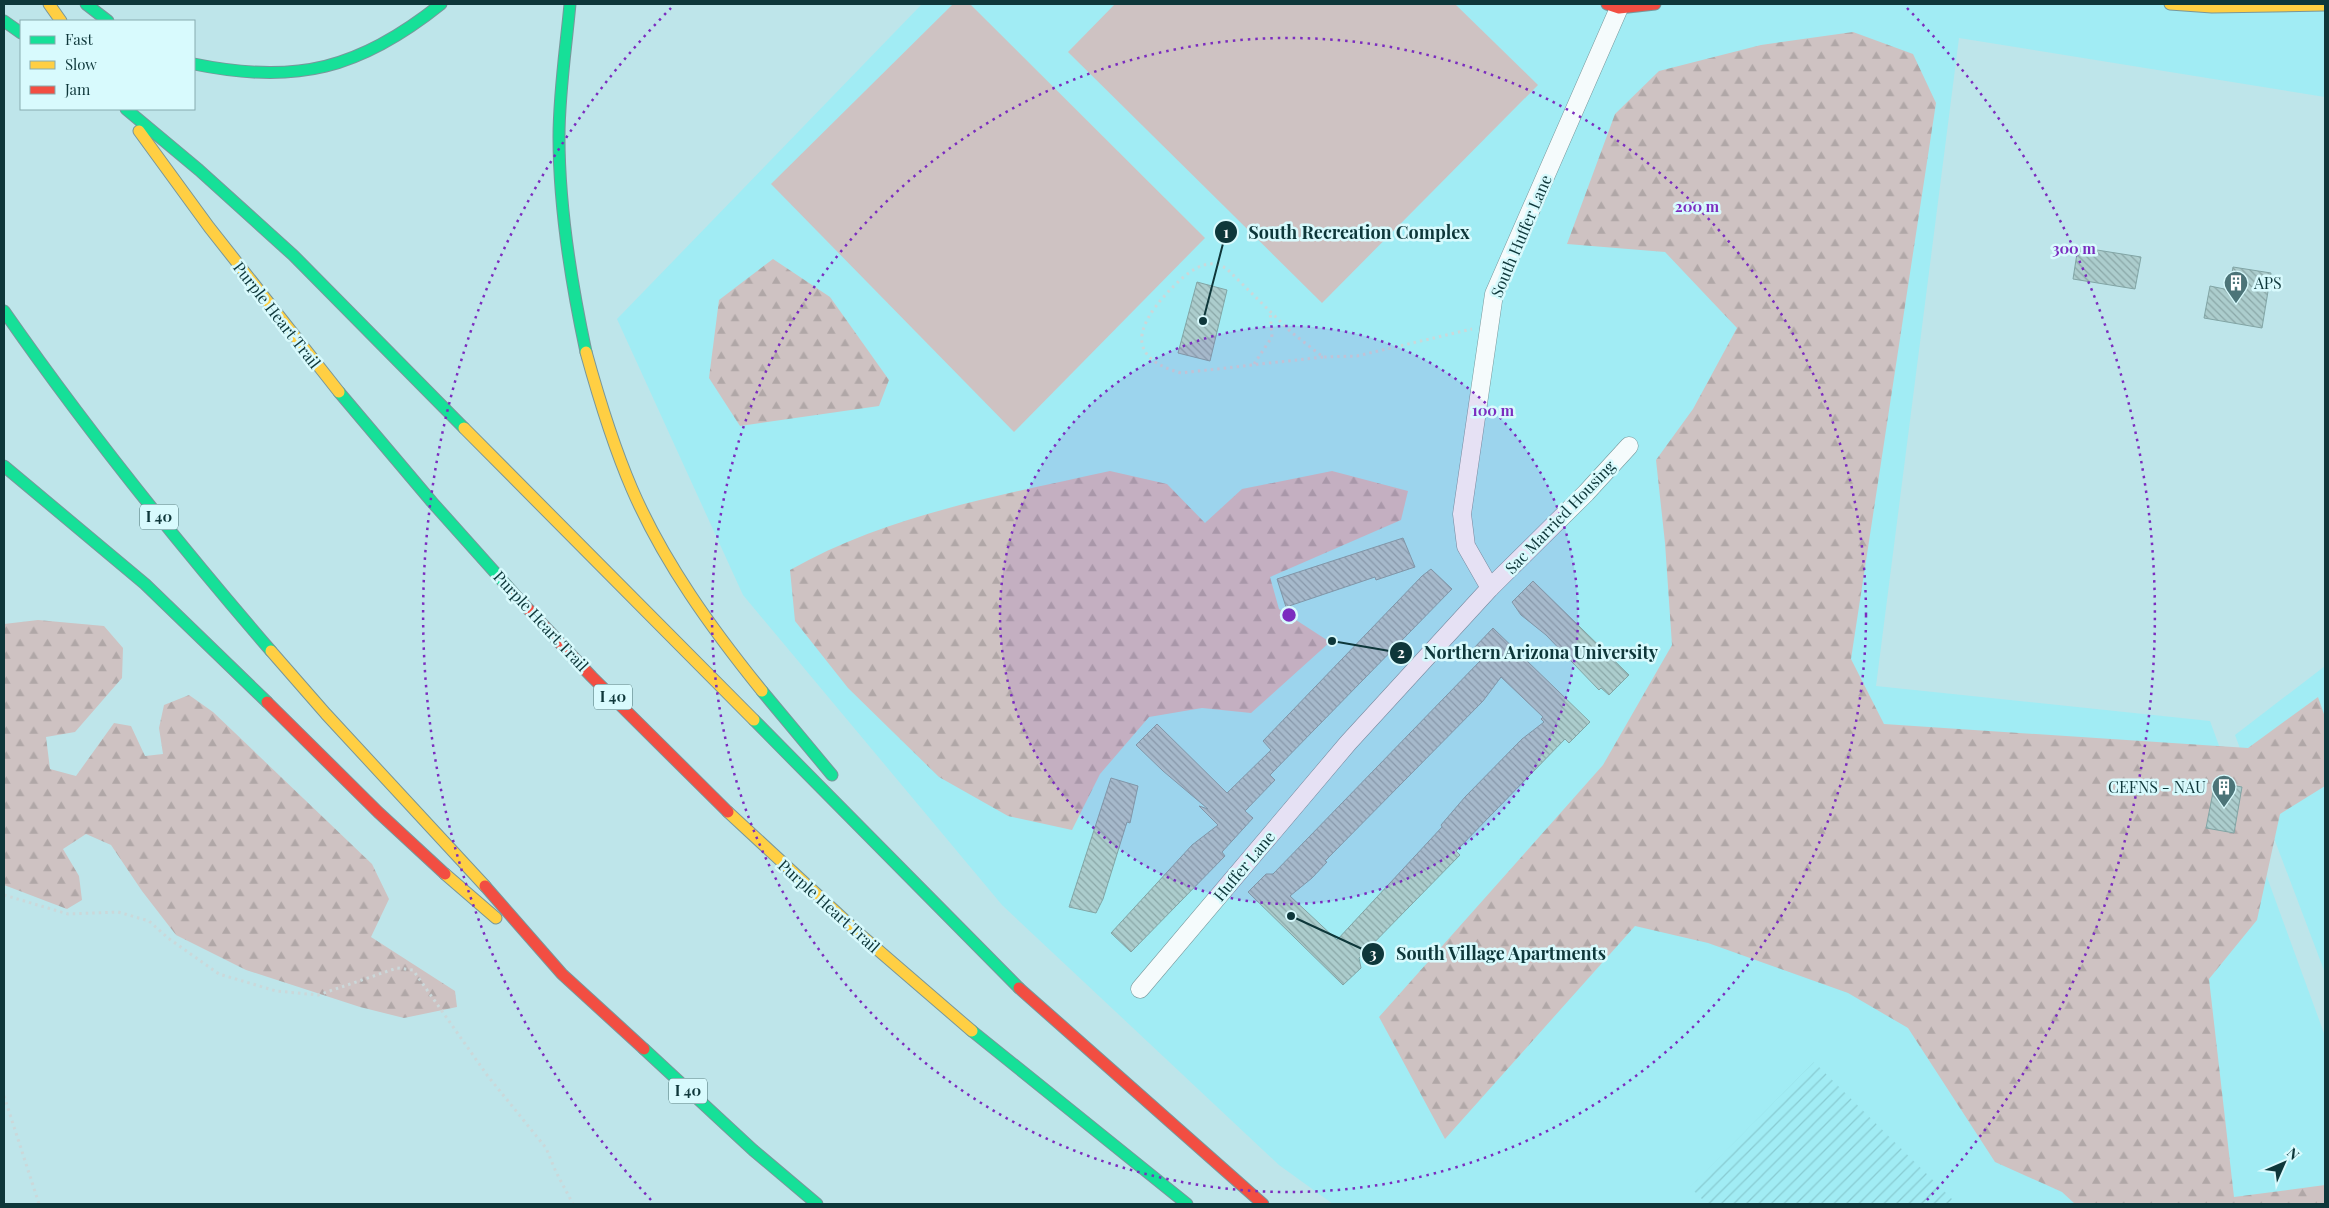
<svg xmlns="http://www.w3.org/2000/svg" width="2329" height="1208" font-family="'Playfair Display',serif">
  <defs>
    <pattern id="industrial-furrows" width="10" height="10" patternUnits="userSpaceOnUse" patternTransform="scale(1.25)"><rect width="10" height="10" fill="#a1ecf4"/><path d="M-1 1l2-2M0 10L10 0M9 11l2-2" fill="none" stroke="#89cbd2"/></pattern>
    <pattern id="forest-firs" width="22" height="20" patternUnits="userSpaceOnUse" patternTransform="scale(1.25)"><rect width="22" height="20" fill="#cec2c2"/><path d="M5 1l3.5 6h-7zM16 11l3.5 6h-7z" fill="#b0a7a7"/></pattern>
    <pattern id="building-back-hatch" width="6" height="6" patternUnits="userSpaceOnUse" patternTransform="scale(1.25)"><rect width="6" height="6" fill="#accdcd"/><path d="M-1 5l2 2M0 0l6 6M5-1l2 2" fill="none" stroke="#8aa7a7"/></pattern>
  </defs>
  <rect width="100%" height="100%" fill="#bee5ea"/>
  <g fill="#a1ecf4">
    <path d="M922 4H2325V97L1959 38 1876 686 2210 721 2325 1036V1204H1333L1279 1165 1002 905 743 595 617 319Z"/>
    <path d="M2325 666V973L2235 735Z"/>
  </g>
  <path fill="url(#industrial-furrows)" d="M1814 1062 1957 1204H1707L1690 1187Z"/>
  <g fill="#cec2c2">
    <path d="M953 4H970L1205 238 1014 432 771 184Z"/>
    <path d="M1115 4H1455L1538 85 1322 303 1068 52Z"/>
  </g>
  <g fill="url(#forest-firs)">
    <path d="M1853 32 1913 54 1936 103 1851 659 1884 724 2248 748 2318 697 2325 717V786L2280 814 2257 920 2209 979 2234 1197 2325 1185V1204H2075L2062 1192 1995 1162 1908 1028 1848 993 1708 943 1635 926 1445 1139 1379 1017 1603 765 1672 645 1665 543 1656 460 1693 409 1737 328 1665 252 1567 244 1615 114 1659 71 1761 45Z"/>
    <path d="M773 259 830 297 889 380 879 406 740 426 709 378 719 300Z"/>
    <path d="M1110 471 1167 484 1205 523 1242 489 1332 471 1408 491 1401 520 1270 577 1279 609 1330 642 1251 713 1202 708 1149 717 1100 774 1072 830 1008 816 939 777 848 688 795 621 790 570C887 515 1002 495 1110 471Z"/>
    <path d="M38 620 104 626 123 648 122 678 75 732 46 737 50 769 76 776 114 723 131 726 145 756 163 754 159 728 164 705 189 695 213 712 372 864 389 899 371 937 455 991 457 1007 404 1018 360 1007 246 970 176 935 142 891 111 845 86 834 63 849 79 876 82 900 67 909 4 885V624Z"/>
  </g>
  <g fill="url(#building-back-hatch)" stroke="#82a5a5" fill-rule="evenodd">
    <path d="M2078 247 2141 257 2135 289 2073 279Z"/>
    <path d="M2233 267 2271 273 2262 328 2204 318 2210 286 2229 290Z"/>
    <path d="M1197 282 1227 290 1210 361 1178 353Z"/>
    <path d="M1403 538 1415 567 1376 580 1375 577 1286 607 1277 579Z"/>
    <path d="M1431 569 1452 589 1270 775 1275 780 1245 811 1253 818 1222 852 1225 856 1131 952 1111 933 1192 845 1218 825 1199 806 1208 809 1163 771 1136 745 1157 724 1227 793 1271 750 1263 741 1422 576Z"/>
    <path d="M1533 581 1629 675 1609 695 1601 688 1599 690 1546 635 1521 615 1512 602Z"/>
    <path d="M1493 628 1590 722 1569 743 1565 739 1456 851 1460 855 1359 958 1361 968 1343 985 1248 892 1266 874H1273L1481 660 1473 649ZM1501 677 1543 717 1541 719 1544 722 1522 739 1465 797 1441 825 1442 827 1337 940 1290 896 1312 878 1327 862 1325 861 1483 701Z"/>
    <path d="M1111 778 1138 786 1130 823 1127 822 1103 899 1096 913 1069 907Z"/>
    <path d="M2215 782 2242 787 2234 833 2206 828Z"/>
  </g>
  <g fill="none" stroke-linecap="round" stroke-linejoin="round">
    <defs>
      <g id="street">
        <path d="M1490 588 1586 493 1629 446"/>
        <path d="M1140 989 1348 743 1490 588 1466 546 1462 514 1494 294 1619 8"/>
      </g>
      <g id="fast">
        <path d="M86 4 108 21"/>
        <path d="M570 4C566 48 559 92 559 137 559 209 571 282 586 352"/>
        <path d="M4 21 21 33"/>
        <path d="M194 64C296 85 360 69 441 4"/>
        <path d="M126 109 199 170 293 255 464 428"/>
        <path d="M4 311C86 429 177 542 271 651"/>
        <path d="M339 392 432 502 516 596"/>
        <path d="M4 466 145 584 267 702"/>
        <path d="M762 691 832 775"/>
        <path d="M754 720 1019 988"/>
        <path d="M972 1031 1187 1204"/>
        <path d="M644 1049 753 1150 817 1204"/>
      </g>
      <g id="slow">
        <path d="M49 4 61 21"/>
        <path d="M2170 4 2212 7 2325 5"/>
        <path d="M139 131 209 227 339 392"/>
        <path d="M586 352C599 399 613 445 632 489 664 563 712 629 762 691"/>
        <path d="M464 428 754 720"/>
        <path d="M271 651 326 714 485 886"/>
        <path d="M728 812 863 937 972 1031"/>
        <path d="M445 874 496 918"/>
      </g>
      <g id="jam">
        <path d="M1607 4 1619 8 1655 4"/>
        <path d="M516 596 592 677 728 812"/>
        <path d="M267 702 378 812 445 874"/>
        <path d="M485 886 562 974 644 1049"/>
        <path d="M1019 988 1263 1204"/>
      </g>
    </defs>
    <use href="#street" stroke="#78979b" stroke-width="19"/>
    <use href="#fast" stroke="#78979b" stroke-width="13"/>
    <use href="#slow" stroke="#78979b" stroke-width="13"/>
    <use href="#jam" stroke="#78979b" stroke-width="13"/>
    <g stroke="#cbd8da" stroke-width="3" stroke-dasharray="2.5 4" stroke-linecap="butt">
      <path d="M1323 357 1181 373C1127 358 1135 328 1167 293 1179 281 1196 262 1215 264 1219 264 1223 267 1226 268L1291 332 1323 357 1357 356 1472 329"/>
      <path d="M1254 364 1272 337 1270 311"/>
      <path d="M4 895 68 914 118 912 149 921 168 938 219 974 276 991 318 995 397 968 413 970 487 1075 546 1148 556 1172 573 1204"/>
      <path d="M4 1096 39 1204"/>
    </g>
    <use href="#street" stroke="#f5fbfc" stroke-width="18"/>
    <use href="#fast" stroke="#16e098" stroke-width="11"/>
    <use href="#slow" stroke="#ffcf43" stroke-width="11"/>
    <use href="#jam" stroke="#f24e42" stroke-width="11"/>
  </g>
  <circle cx="1289" cy="615" r="289" fill="#7b2cbf" fill-opacity=".12"/>
  <g fill="none" stroke="#7b2cbf" stroke-width="2.5" stroke-dasharray="2.5 5">
    <circle cx="1289" cy="615" r="289"/>
    <circle cx="1289" cy="615" r="577"/>
    <path d="M651 1200A866 866 0 0 1 671 8M1907 8A866 866 0 0 1 1927 1200"/>
  </g>
  <defs>
    <symbol id="building-pin" viewBox="-11 -11 22 30"><path d="M0 17L-7.5 6A9.5 9.5 0 1 1 7.5 6Z" fill="#4c7478" stroke="#d8fafd"/><path d="M-4-6H4V6H1V3H-1V6H-4ZM-2.5-4.3h1.7v1.8h-1.7ZM.8-4.3h1.7v1.8H.8ZM-2.5-1h1.7V.8h-1.7ZM.8-1h1.7V.8H.8Z" fill="#fff"/></symbol>
  </defs>
  <g fill-rule="evenodd">
    <use href="#building-pin" x="2222" y="269" width="28" height="38"/>
    <use href="#building-pin" x="2210" y="773" width="28" height="38"/>
  </g>
  <g text-anchor="middle" stroke-width="5" stroke-linejoin="round" paint-order="stroke">
    <g fill="#d8fafd" stroke="#4b7274" stroke-width="1">
      <rect x="140" y="504.5" width="38" height="25" rx="4"/>
      <rect x="594" y="684.5" width="38" height="25" rx="4"/>
      <rect x="669" y="1078.5" width="38" height="25" rx="4"/>
    </g>
    <g font-size="15" font-weight="bold" fill="#0e373a">
      <text x="159" y="522">I 40</text>
      <text x="613" y="702">I 40</text>
      <text x="688" y="1096">I 40</text>
    </g>
    <g font-size="16" fill="#0e373a" stroke="#d8fafd">
      <text transform="translate(1521 236) rotate(-67)" y="6">South Huffer Lane</text>
      <text transform="translate(277 315) rotate(52)" y="6">Purple Heart Trail</text>
      <text transform="translate(1560 517) rotate(-46)" y="6">Sac Married Housing</text>
      <text transform="translate(541 621) rotate(47)" y="6">Purple Heart Trail</text>
      <text transform="translate(1244 866) rotate(-50)" y="6">Huffer Lane</text>
      <text transform="translate(829 906) rotate(42)" y="6">Purple Heart Trail</text>
    </g>
    <g font-size="16" fill="#0e373a" stroke="#d8fafd" text-anchor="start">
      <text x="2254" y="289">APS</text>
      <text x="2206" y="793" text-anchor="end">CEFNS - NAU</text>
    </g>
  </g>
  <circle cx="1289" cy="615" r="8" fill="#7b2cbf" stroke="#d8fafd" stroke-width="2.5"/>
  <g font-size="15" text-anchor="middle" font-weight="bold" fill="#7b2cbf" stroke="#d8fafd" stroke-width="5" stroke-linejoin="round" paint-order="stroke">
    <text x="1697" y="212">200 m</text>
    <text x="2074" y="254">300 m</text>
    <text x="1493" y="416">100 m</text>
  </g>
  <path fill="none" stroke="#0e373a" stroke-width="2" d="M1203 321L1226 232M1332 641L1401 653M1291 916L1373 954"/>
  <g fill="#0e373a" stroke="#d8fafd" stroke-width="2">
    <circle cx="1203" cy="321" r="5"/>
    <circle cx="1332" cy="641" r="5"/>
    <circle cx="1291" cy="916" r="5"/>
    <circle cx="1226" cy="232" r="12"/>
    <circle cx="1401" cy="653" r="12"/>
    <circle cx="1373" cy="954" r="12"/>
  </g>
  <g font-size="15" text-anchor="middle" font-weight="bold" fill="#fff">
    <text x="1226" y="238">1</text>
    <text x="1401" y="658">2</text>
    <text x="1373" y="959">3</text>
  </g>
  <g font-size="18" text-anchor="middle" font-weight="bold" fill="#0e373a" stroke="#d8fafd" stroke-width="5" stroke-linejoin="round" paint-order="stroke">
    <text x="1359" y="239">South Recreation Complex</text>
    <text x="1541" y="659">Northern Arizona University</text>
    <text x="1501" y="960">South Village Apartments</text>
  </g>
  <rect width="2329" height="1208" fill="none" stroke="#0e373a" stroke-width="10"/>
  <rect x="20" y="20" width="175" height="90" fill="#d8fafd" stroke="#87acaf"/>
  <rect x="30" y="36" width="25" height="8" fill="#16e098" stroke="#87acaf"/>
  <text x="65" y="45" font-size="15" fill="#0e373a">Fast</text>
  <rect x="30" y="61" width="25" height="8" fill="#ffcf43" stroke="#87acaf"/>
  <text x="65" y="70" font-size="15" fill="#0e373a">Slow</text>
  <rect x="30" y="86" width="25" height="8" fill="#f24e42" stroke="#87acaf"/>
  <text x="65" y="95" font-size="15" fill="#0e373a">Jam</text>
  <g transform="translate(2284 1163) rotate(45)" stroke="#d8fafd" stroke-width="4" paint-order="stroke">
  <path d="M0-4L9 19L0 12L-9 19Z" fill="#0e373a"/>
  <text y="-8" font-size="14" font-weight="bold" text-anchor="middle" fill="#0e373a">N</text>
  </g>
</svg>
